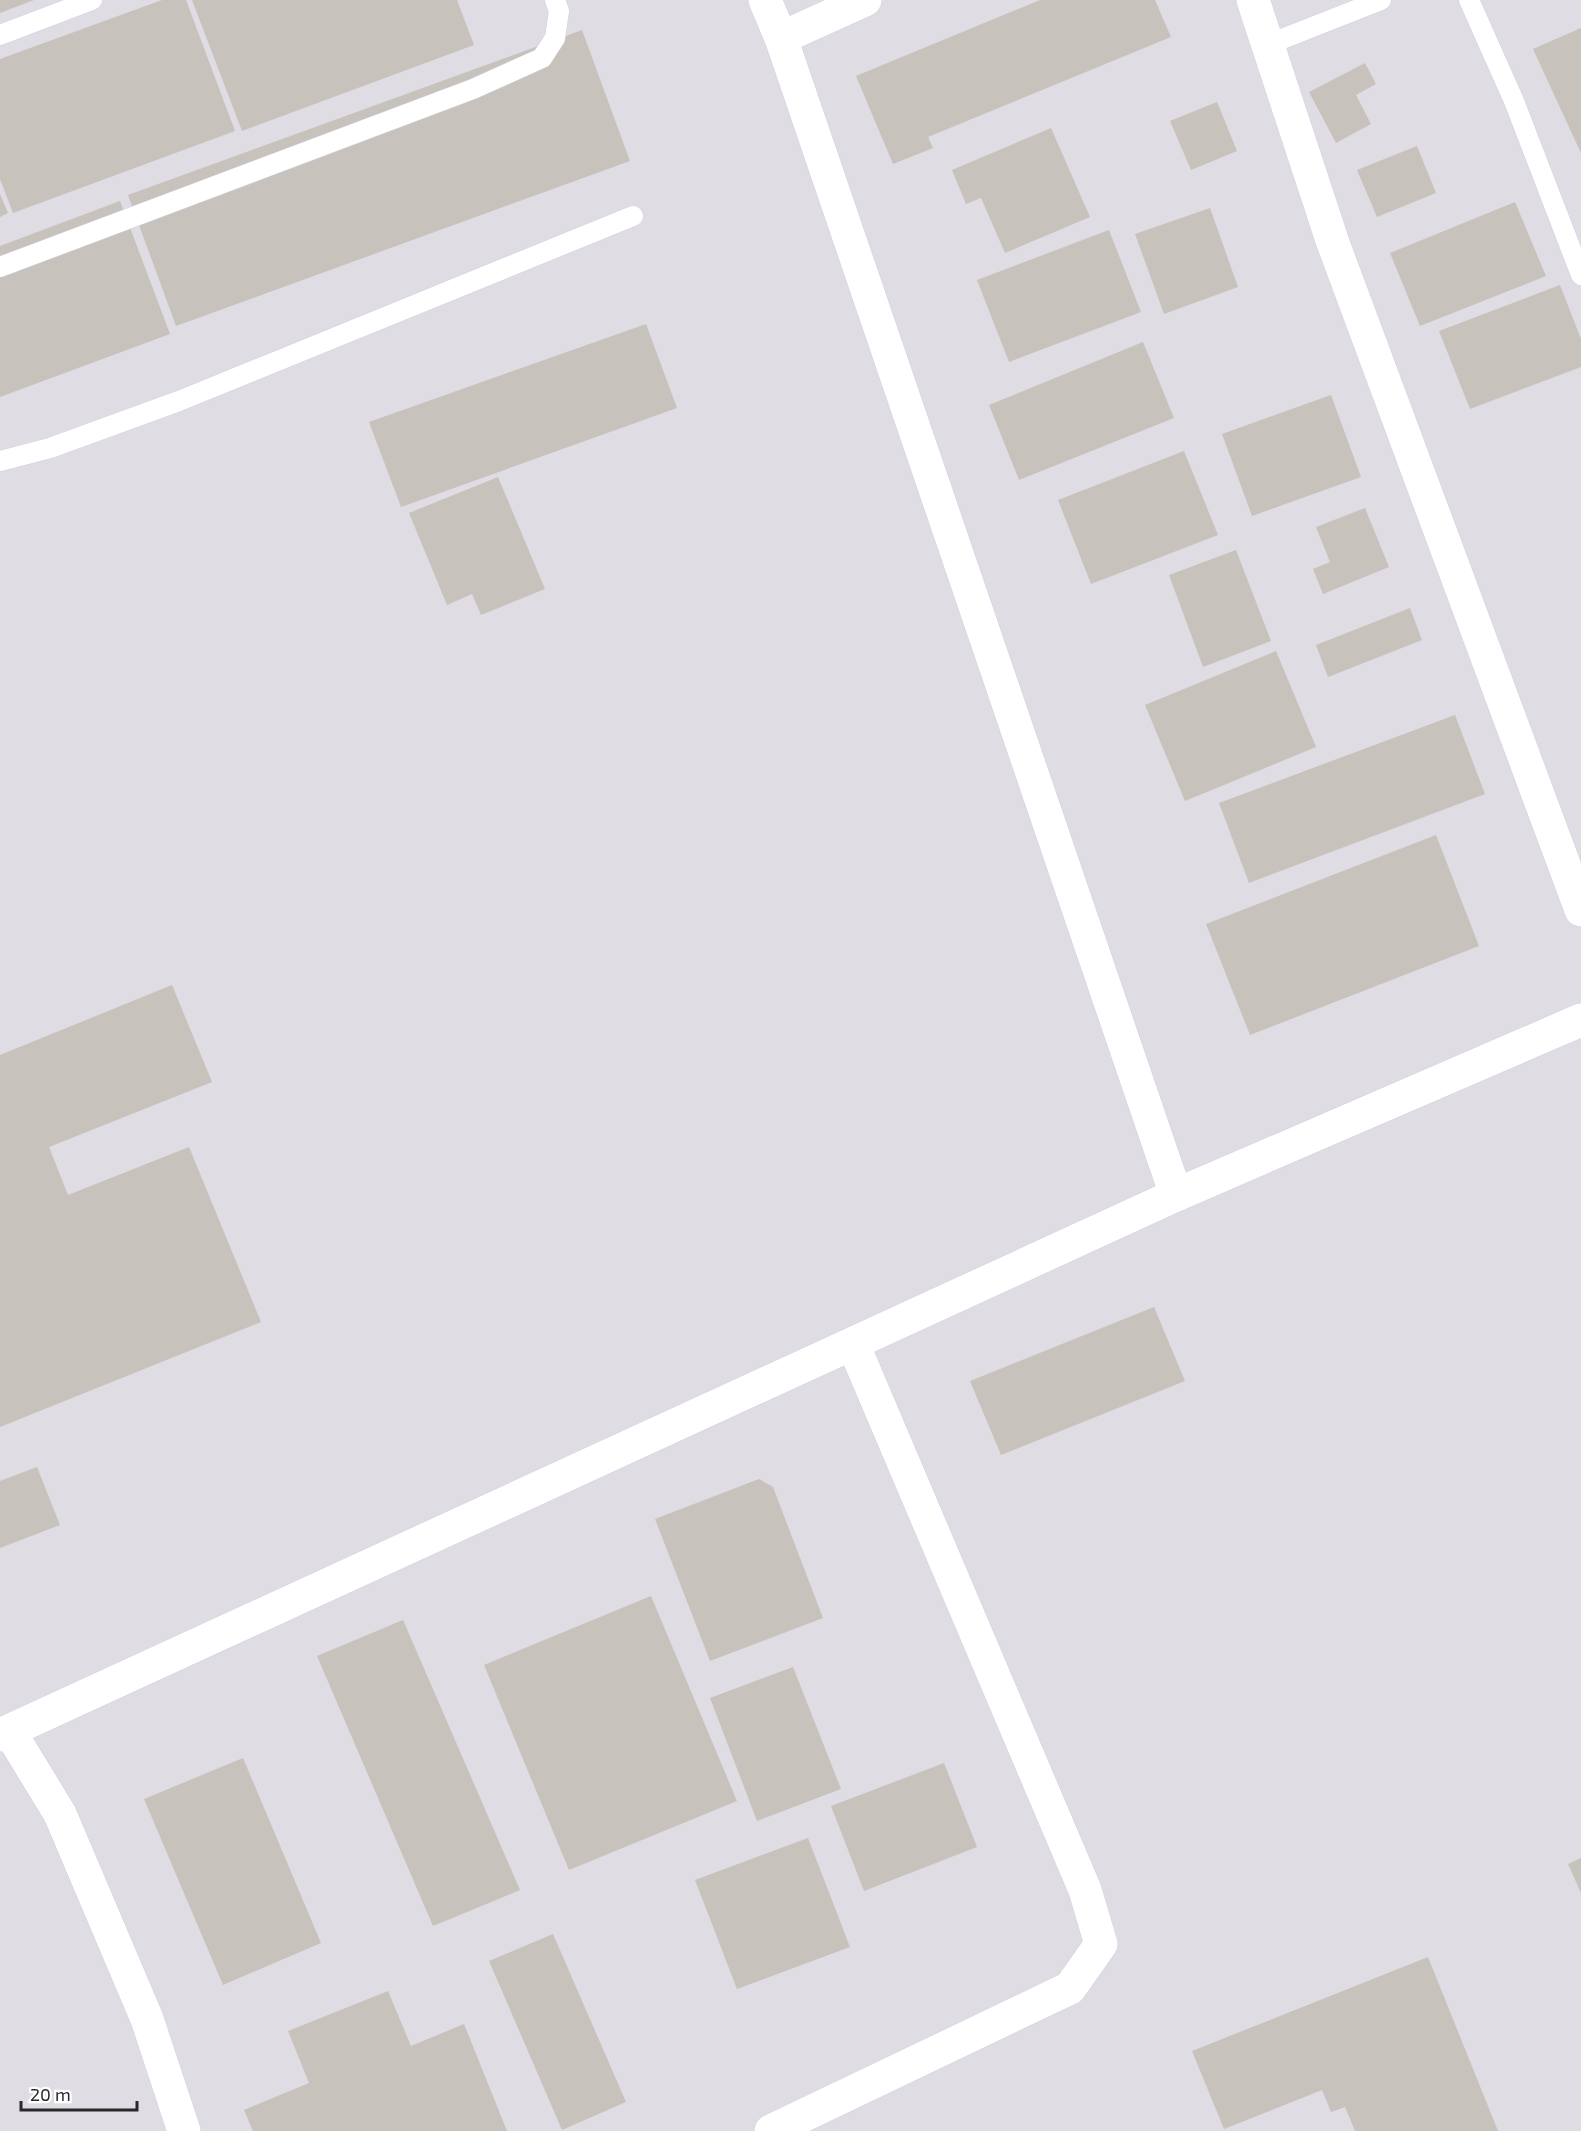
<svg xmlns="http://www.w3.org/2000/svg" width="1581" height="2131" font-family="'Exo 2',sans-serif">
  <rect width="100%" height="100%" fill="#ece6db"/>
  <rect fill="#dfdce4" x="0" y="0" width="1581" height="2131"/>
  <g fill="#c7c2bb">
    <path d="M0 0H34L0 13Z"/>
    <path d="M162 0H186L235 131 13 213 0 179V59Z"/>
    <path d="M192 0H457L474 45 242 131Z"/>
    <path d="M1040 0H1155L1171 37 928 137 933 148 893 164 856 76Z"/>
    <path d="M1581 28V153L1533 49Z"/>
    <path d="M582 30 630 161 176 326 128 195Z"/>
    <path d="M1365 63 1376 84 1356 95 1371 124 1336 143 1309 92Z"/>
    <path d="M1217 102 1237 151 1191 170 1170 121Z"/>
    <path d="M1051 128 1090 217 1005 253 981 198 966 204 952 170Z"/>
    <path d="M1417 146 1436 193 1377 217 1357 170Z"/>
    <path d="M0 194 8 213 0 217Z"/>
    <path d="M120 201 170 334 0 397V246Z"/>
    <path d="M1515 202 1546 276 1420 326 1390 253Z"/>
    <path d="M1210 208 1238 287 1164 314 1135 234Z"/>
    <path d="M1109 230 1141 312 1009 362 977 280Z"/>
    <path d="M1560 285 1581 339V367L1470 409 1439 331Z"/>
    <path d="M646 324 677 408 401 507 369 422Z"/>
    <path d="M1143 342 1174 418 1019 480 989 405Z"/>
    <path d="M1331 395 1361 477 1252 516 1222 434Z"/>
    <path d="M1184 451 1218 535 1091 584 1058 500Z"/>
    <path d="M498 477 545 589 481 615 472 594 447 605 409 513Z"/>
    <path d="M1365 508 1389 567 1323 594 1313 569 1330 562 1316 527Z"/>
    <path d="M1236 550 1271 641 1203 667 1169 575Z"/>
    <path d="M1410 608 1422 640 1328 677 1316 645Z"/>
    <path d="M1276 651 1316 747 1185 801 1145 705Z"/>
    <path d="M1455 715 1485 794 1249 883 1219 803Z"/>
    <path d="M1436 835 1479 946 1250 1035 1206 924Z"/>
    <path d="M172 985 212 1082 49 1147 68 1195 189 1147 261 1322 0 1427V1055Z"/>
    <path d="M1154 1307 1185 1381 1001 1455 970 1381Z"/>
    <path d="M37 1467 60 1525 0 1548V1481Z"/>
    <path d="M759 1479 773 1487 823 1618 710 1661 655 1519Z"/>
    <path d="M651 1596 737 1801 569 1870 484 1665Z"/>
    <path d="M403 1620 520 1890 433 1926 317 1656Z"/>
    <path d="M793 1667 841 1789 757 1821 710 1698Z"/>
    <path d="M243 1758 321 1943 223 1985 144 1799Z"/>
    <path d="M944 1763 977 1847 864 1891 831 1806Z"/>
    <path d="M808 1838 850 1947 737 1989 695 1880Z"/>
    <path d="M1581 1858V1893L1568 1864Z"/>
    <path d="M553 1934 626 2102 562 2130 489 1961Z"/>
    <path d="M1428 1957 1498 2131H1355L1345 2107 1331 2112 1322 2090 1224 2129 1192 2051Z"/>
    <path d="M388 1991 411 2046 464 2024 507 2131H253L244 2110 309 2083 288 2031Z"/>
  </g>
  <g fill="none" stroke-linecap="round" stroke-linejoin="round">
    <defs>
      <g id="service">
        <path d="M1469 0 1514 101 1581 275"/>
        <path d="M0 35 92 0"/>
        <path d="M1267 45 1381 0"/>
        <path d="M0 267 473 89 542 58 555 38 559 11 555 0"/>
        <path d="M0 461 50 448 179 401 633 216"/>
      </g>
      <g id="minor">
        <path d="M765 0 781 38 1176 1195"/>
        <path d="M1253 0 1333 243 1581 910"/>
        <path d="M781 38 865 0"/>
        <path d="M10 1732 60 1814 147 2019 184 2131"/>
        <path d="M0 1735 1176 1195 1581 1020"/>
        <path d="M771 2131 1070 1988 1101 1944 1085 1890 853 1344"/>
      </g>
    </defs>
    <use href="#service" stroke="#d0d2e2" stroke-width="21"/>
    <use href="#minor" stroke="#d0d2e2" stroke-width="34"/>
    <use href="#service" stroke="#fff" stroke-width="20"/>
    <use href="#minor" stroke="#fff" stroke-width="33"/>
  </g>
  <path d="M21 2101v9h116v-9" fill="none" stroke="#292929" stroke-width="3"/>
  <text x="30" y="2101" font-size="18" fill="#292929" stroke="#ffffff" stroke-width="4.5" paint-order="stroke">20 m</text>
</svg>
